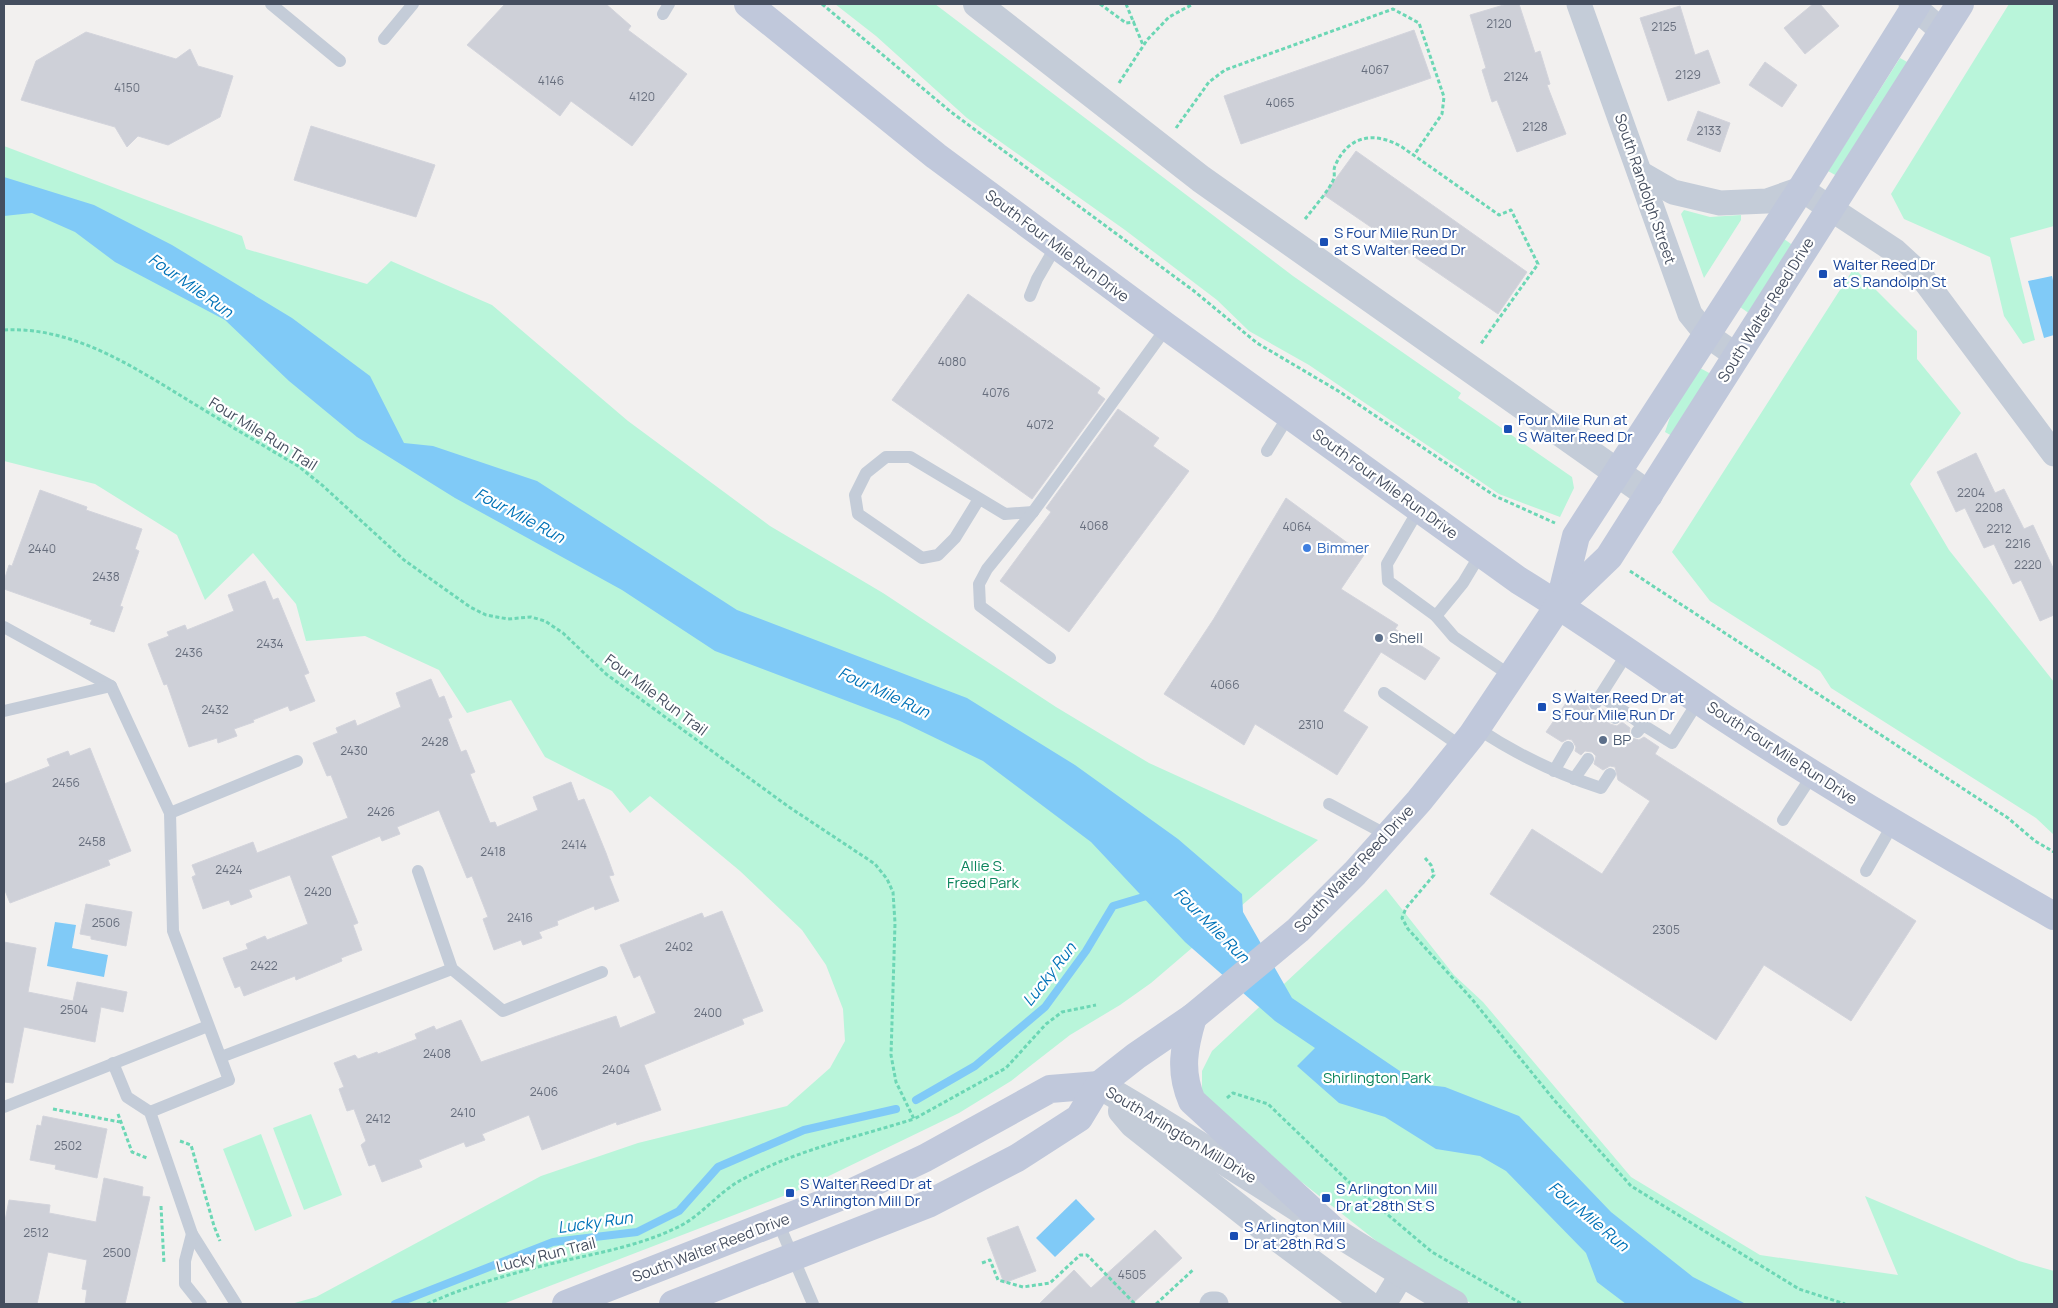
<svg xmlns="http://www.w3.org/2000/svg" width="2058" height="1308" font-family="Manrope,sans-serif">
  <rect width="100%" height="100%" fill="#f2f0ef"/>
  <g fill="#b9f5da">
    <path d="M835 4H935L1293 276 1461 393 1458 398 1572 477 1574 488 1560 517 1499 494 1309 365 1249 331 1217 300 1125 230 967 118 876 36Z"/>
    <path d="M2009 4H2054V226L2010 238 2035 340 2023 344 2004 316 1990 257 1904 219 1891 194Z"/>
    <path d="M1900 58 1909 63 1837 176 1828 171Z"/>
    <path d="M4 146 242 236 246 249 367 284 391 261 492 305 628 421 770 526 883 593 1056 707 1149 763 1318 840 1151 983 1120 1005 1070 1035 1011 1081 959 1113 804 1188 503 1304H291L316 1297 541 1176 638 1143 787 1106 830 1068 845 1041 843 1009 826 965 802 930 740 871 650 796 630 813 612 791 545 757 511 700 467 713 439 670 365 636 306 641 296 604 253 553 205 600 177 535 95 484 4 461Z"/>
    <path d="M1684 210 1710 217 1741 215V220L1704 278 1681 214Z"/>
    <path d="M1784 239 1794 246 1750 314 1740 307Z"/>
    <path d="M1854 268 1917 331V359L1961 413 1910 484 1949 550 2054 682V835L2036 818 1831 688 1820 671 1710 601 1672 552Z"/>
    <path d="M1700 368 1711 374 1672 436 1665 432 1671 414Z"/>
    <path d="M1386 889 1454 975 1483 1002 1631 1177 1760 1255 1898 1275 1865 1196 2019 1261 2054 1271V1304H1472L1393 1254 1220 1118 1202 1097V1071L1212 1051Z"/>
    <path d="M311 1114 342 1195 304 1210 273 1128Z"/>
    <path d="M261 1134 292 1216 255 1231 223 1149Z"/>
  </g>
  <g fill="#80caf7">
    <path d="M4 177 94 205 172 245 292 318 370 376 404 443 433 446 537 481 737 610 967 698 1075 765 1178 839 1242 894 1243 912 1292 998 1419 1084 1445 1087 1519 1116 1611 1212 1693 1277 1746 1304H1626L1597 1282 1586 1253 1506 1171 1480 1156 1436 1149 1385 1117 1339 1103 1297 1066 1315 1048 1275 1021 1185 942 1091 842 983 761 900 721 715 651 622 590 455 498 357 437 289 381 225 320 115 262 75 232 32 213 4 216Z"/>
    <path d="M2052 276 2054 285V335L2044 338 2028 281Z"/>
    <path d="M55 922 76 925 72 948 108 955 104 977 47 966Z"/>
    <path d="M1076 1199 1095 1219 1055 1257 1036 1238Z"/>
  </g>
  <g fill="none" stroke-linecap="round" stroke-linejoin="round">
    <g stroke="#80caf7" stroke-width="8">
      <path d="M916 1100 975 1066 1045 1007 1086 951 1113 906 1150 895"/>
      <path d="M395 1304 553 1242 637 1232 679 1211 718 1167 804 1130 896 1109"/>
    </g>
  </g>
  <g fill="#ced0d8" stroke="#d3d4dc">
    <path d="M505 4H606L631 26 628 30 687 74 632 146 571 101 560 116 467 45Z"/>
    <path d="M1507 4H1519L1535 53 1540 51 1550 84 1547 85 1566 134 1517 152 1497 100 1492 102 1482 70 1486 68 1470 15Z"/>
    <path d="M1813 4H1820L1839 26 1805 54 1784 28Z"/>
    <path d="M1680 6 1695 55 1708 50 1720 83 1668 101 1640 18Z"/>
    <path d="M1414 30 1431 78 1241 144 1224 96Z"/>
    <path d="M86 32 176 59 190 49 198 66 233 76 220 117 168 145 138 136 127 147 115 127 21 100 36 61Z"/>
    <path d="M1765 62 1797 85 1782 107 1749 85Z"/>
    <path d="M1698 111 1730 123 1720 152 1687 140Z"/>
    <path d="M311 126 435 165 416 217 294 180Z"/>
    <path d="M1356 151 1527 272 1498 314 1324 195Z"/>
    <path d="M968 294 1100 388 1097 393 1105 399 1032 499 892 400Z"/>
    <path d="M1118 409 1159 438 1153 446 1189 471 1069 632 1000 581 1051 512 1046 508Z"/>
    <path d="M1976 453 1995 493 2004 489 2024 529 2033 525 2054 570V615L2040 621 2021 580 2013 584 1994 544 1984 548 1965 508 1956 512 1937 472Z"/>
    <path d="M40 490 87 507 86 510 142 529 135 549 139 551 120 606 123 607 114 632 90 624 92 620 4 589V581L9 565 12 566Z"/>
    <path d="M1286 498 1364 555 1341 589 1398 625 1395 629 1440 658 1425 680 1381 652 1343 711 1368 727 1337 775 1255 724 1244 745 1164 694 1213 620Z"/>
    <path d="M265 581 273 600 278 598 309 673 304 675 315 701 290 711 288 706 253 720 254 722 234 729 237 736 218 743 217 738 189 747 167 684 164 685 148 644 169 636 167 632 185 625 187 630 234 611 228 595Z"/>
    <path d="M431 679 439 698 444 696 452 717 448 719 461 752 466 750 475 772 470 774 490 823 495 822 497 827 538 810 533 797 571 782 578 801 584 799 606 853 614 875 609 876 619 901 595 910 594 906 557 921 558 925 539 932 542 938 523 945 521 940 494 950 483 919 488 917 472 876 467 878 439 810 397 827 400 834 382 841 380 836 331 856 358 923 353 925 362 950 341 958 342 961 296 980 295 976 244 996 240 986 235 988 223 958 248 949 246 944 265 936 267 940 308 924 290 875 249 890 252 897 231 905 229 900 203 909 192 877 196 875 192 865 253 842 257 853 348 818 331 775 327 776 313 743 338 733 336 728 355 720 357 726 401 707 396 693Z"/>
    <path d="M1575 690 1588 700 1587 704 1590 711 1595 712 1602 709 1608 713 1607 720 1610 724 1617 726 1622 722 1630 728 1629 734 1632 738 1639 740 1644 737 1659 747 1655 754 1916 921 1851 1021 1764 965 1716 1040 1490 894 1532 829 1602 874 1650 801 1618 780 1615 767 1610 766 1603 770 1594 764 1596 756 1592 752 1585 751 1581 755 1575 751 1576 747 1572 740 1568 739 1562 742 1546 732Z"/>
    <path d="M90 748 131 851 108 860 110 865 10 903 4 888V784L50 766 47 759 68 751 70 756Z"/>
    <path d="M86 904 132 912 126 946 91 939V936L80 934Z"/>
    <path d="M722 911 763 1011 742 1019 744 1024 644 1065 661 1110 617 1125 616 1122 542 1150 529 1115 482 1134 485 1140 466 1147 464 1142 419 1160 422 1167 382 1182 375 1164 369 1166 361 1145 366 1141 354 1109 347 1111 339 1089 344 1087 334 1063 355 1055 358 1059 377 1052 378 1054 417 1039 415 1034 434 1026 436 1030 461 1020 481 1062 616 1016 620 1028 656 1013 640 975 634 978 620 945 702 913 704 918Z"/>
    <path d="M4 942 36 948 28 992 73 1001 77 982 127 992 123 1012 101 1007 95 1042 24 1027 13 1083 4 1082Z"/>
    <path d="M43 1116 107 1129 97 1178 55 1169 56 1165 30 1160 37 1125 41 1126Z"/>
    <path d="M104 1178 143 1187 142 1196 150 1197 125 1304H85L87 1290 82 1289 87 1260 48 1252 37 1304H4V1226L9 1200 50 1205 49 1213 96 1222Z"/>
    <path d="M1018 1226 1036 1271 1004 1283 987 1238Z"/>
    <path d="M1155 1230 1182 1258 1132 1304H1039L1074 1270 1091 1288Z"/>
  </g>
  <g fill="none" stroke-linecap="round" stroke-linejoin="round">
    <g stroke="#6cd7b5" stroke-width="3" stroke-dasharray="4 2.5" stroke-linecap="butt">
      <path d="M822 4 951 112 1194 291 1257 343 1340 392 1495 496 1555 523"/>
      <path d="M1100 4 1126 23 1135 22"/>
      <path d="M1126 4 1143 45"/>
      <path d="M1119 83 1147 40 1169 17 1193 4"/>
      <path d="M1176 128 1209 82 1225 70 1393 9 1419 23 1444 97 1442 114 1414 155"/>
      <path d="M1305 219C1312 210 1331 188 1334 178 1335 174 1333 170 1335 166 1348 135 1375 131 1402 147L1499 215 1511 210 1538 264 1480 345"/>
      <path d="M4 330C75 326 138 370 196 405 230 426 264 446 298 466L322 485 404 560 470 607 486 615 508 619 531 617 545 621 563 633 606 674 789 807 875 864 887 879 893 892 895 923 891 1055 896 1082 914 1119 1006 1068 1046 1024 1062 1012 1096 1005"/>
      <path d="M1630 571 2008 818 2035 841 2054 852"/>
      <path d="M1425 858 1431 865 1434 875 1406 908 1402 918 1408 929 1471 998 1555 1101 1631 1186 1799 1289 1845 1304"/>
      <path d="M1227 1098 1233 1093 1268 1104 1350 1183 1432 1252 1522 1304"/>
      <path d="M53 1109 120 1122"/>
      <path d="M118 1114 132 1152 147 1158"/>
      <path d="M180 1141 191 1145 214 1226 220 1241"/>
      <path d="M161 1206 164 1264"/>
      <path d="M982 1263 990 1260 998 1280 1023 1287 1050 1283 1080 1255H1087L1135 1304"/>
      <path d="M427 1304C462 1288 500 1277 538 1267 584 1255 632 1249 676 1228 701 1217 719 1191 743 1179 797 1150 856 1137 914 1119"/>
      <path d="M1156 1304 1194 1269"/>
    </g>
    <g stroke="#c4ccd8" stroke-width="12">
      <path d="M271 4 340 61"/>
      <path d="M663 14 669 4"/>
      <path d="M384 39 413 4"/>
      <path d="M1030 296 1037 279 1056 246"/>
      <path d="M1267 451 1289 415"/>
      <path d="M979 499 955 538 938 555 922 558 858 514 855 495 866 473 886 457H910L1005 514 1033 512"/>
      <path d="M1419 509 1387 564 1388 581 1436 616 1454 637 1511 676"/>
      <path d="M1436 616 1463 583 1481 553"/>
      <path d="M4 627 111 686 170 813 173 931 229 1080 150 1112"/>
      <path d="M1050 658 980 606 979 584 987 569 1033 512 1167 327"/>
      <path d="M1384 693 1462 747"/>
      <path d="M1600 696 1622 710"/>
      <path d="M1595 704 1628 652"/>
      <path d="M4 711 111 686"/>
      <path d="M1615 718 1622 710 1643 725"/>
      <path d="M1477 728C1517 755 1555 773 1601 788L1610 774"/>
      <path d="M1637 732 1643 725 1672 743 1699 700"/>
      <path d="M1554 771 1568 747"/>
      <path d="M1574 779 1588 759"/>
      <path d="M1329 804 1389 836"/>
      <path d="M170 813 297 761"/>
      <path d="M1783 820 1813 774"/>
      <path d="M418 871 452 969 503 1011 602 972"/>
      <path d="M1866 871 1893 824"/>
      <path d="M221 1057 452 969"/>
      <path d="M113 1063 127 1097 150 1112 192 1234 236 1304"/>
      <path d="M4 1107 208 1026"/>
      <path d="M778 1222 813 1304"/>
      <path d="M192 1234 185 1261V1284L201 1304"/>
    </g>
    <g stroke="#c4ccd8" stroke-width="25">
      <path d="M1579 4 1690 314 1707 335 1737 356"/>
      <path d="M1911 4 1942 31"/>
      <path d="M1640 173 1673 192 1720 203 1767 201 1801 189 1895 251 1919 273 2054 454"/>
      <path d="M1212 1304H1216"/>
      <path d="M1384 1304 1402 1274"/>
    </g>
    <g stroke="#c4ccd8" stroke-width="28">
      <path d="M977 4 1201 179 1649 495"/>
      <path d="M1099 1085C1220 1154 1334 1235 1454 1304"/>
      <path d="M1122 1111 1133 1124 1263 1227 1367 1304"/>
    </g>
    <g stroke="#c0c8db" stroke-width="28">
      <path d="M748 4 936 156 1167 327 1518 580C1588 623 1655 671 1723 717 1831 788 1942 852 2054 916"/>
      <path d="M1559 605 1576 536 1801 189 1917 4"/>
      <path d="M1193 1017C1184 1047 1179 1071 1192 1101L1330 1227"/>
      <path d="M566 1304 855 1191 925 1158 1050 1089 1099 1085"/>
      <path d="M673 1304 928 1204 1017 1158 1079 1118 1099 1085 1136 1056 1193 1017 1298 930 1355 873 1419 801 1472 735 1559 605 1609 557 1960 4"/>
    </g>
  </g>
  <g fill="#1a4fb4" stroke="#fff" stroke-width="2">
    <rect x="1319" y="237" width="10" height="10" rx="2.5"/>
    <rect x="1818" y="269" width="10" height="10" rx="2.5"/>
    <rect x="1503" y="424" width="10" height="10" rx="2.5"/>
    <rect x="1537" y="702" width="10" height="10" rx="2.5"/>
    <rect x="785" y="1188" width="10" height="10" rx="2.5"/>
    <rect x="1321" y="1193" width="10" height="10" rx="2.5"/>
    <rect x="1229" y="1231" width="10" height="10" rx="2.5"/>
  </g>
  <circle fill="#3f7fe0" stroke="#fff" stroke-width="2" cx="1307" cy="548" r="5"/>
  <g fill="#5c6f8a" stroke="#fff" stroke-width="2">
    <circle cx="1379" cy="638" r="5"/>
    <circle cx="1603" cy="740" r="5"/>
  </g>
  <g text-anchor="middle" stroke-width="4.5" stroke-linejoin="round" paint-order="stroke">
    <g font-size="12" fill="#676e7d">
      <text x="1499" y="28">2120</text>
      <text x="1664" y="31">2125</text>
      <text x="1375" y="74">4067</text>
      <text x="1688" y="79">2129</text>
      <text x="1516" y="81">2124</text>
      <text x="551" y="85">4146</text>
      <text x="127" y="92">4150</text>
      <text x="642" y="101">4120</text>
      <text x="1280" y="107">4065</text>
      <text x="1535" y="131">2128</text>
      <text x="1709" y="135">2133</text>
      <text x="952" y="366">4080</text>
      <text x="996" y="397">4076</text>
      <text x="1040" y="429">4072</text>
      <text x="1971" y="497">2204</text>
      <text x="1989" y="512">2208</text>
      <text x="1094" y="530">4068</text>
      <text x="1297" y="531">4064</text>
      <text x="1999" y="533">2212</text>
      <text x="2018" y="548">2216</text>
      <text x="42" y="553">2440</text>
      <text x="2028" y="569">2220</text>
      <text x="106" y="581">2438</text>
      <text x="270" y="648">2434</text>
      <text x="189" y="657">2436</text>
      <text x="1225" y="689">4066</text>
      <text x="215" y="714">2432</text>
      <text x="1311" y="729">2310</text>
      <text x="435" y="746">2428</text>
      <text x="354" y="755">2430</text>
      <text x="66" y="787">2456</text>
      <text x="381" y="816">2426</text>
      <text x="92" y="846">2458</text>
      <text x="574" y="849">2414</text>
      <text x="493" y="856">2418</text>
      <text x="229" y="874">2424</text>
      <text x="318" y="896">2420</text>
      <text x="520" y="922">2416</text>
      <text x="106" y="927">2506</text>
      <text x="1666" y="934">2305</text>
      <text x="679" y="951">2402</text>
      <text x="264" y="970">2422</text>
      <text x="74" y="1014">2504</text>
      <text x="708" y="1017">2400</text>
      <text x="437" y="1058">2408</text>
      <text x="616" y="1074">2404</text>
      <text x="544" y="1096">2406</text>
      <text x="463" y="1117">2410</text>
      <text x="378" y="1123">2412</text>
      <text x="68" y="1150">2502</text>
      <text x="36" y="1237">2512</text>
      <text x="117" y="1257">2500</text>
      <text x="1132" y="1279">4505</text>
    </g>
    <g font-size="15" fill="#454e5f" stroke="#fff">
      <text transform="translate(1645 189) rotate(71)" y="5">South Randolph Street</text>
      <text transform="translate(1057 246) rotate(37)" y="5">South Four Mile Run Drive</text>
      <text transform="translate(1766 310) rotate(-58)" y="5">South Walter Reed Drive</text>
      <text transform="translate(263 434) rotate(32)" y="5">Four Mile Run Trail</text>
      <text transform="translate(1385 484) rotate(36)" y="5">South Four Mile Run Drive</text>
      <text transform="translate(656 695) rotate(37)" y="5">Four Mile Run Trail</text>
      <text transform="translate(1782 753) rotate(33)" y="5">South Four Mile Run Drive</text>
      <text transform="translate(1354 869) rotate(-47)" y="5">South Walter Reed Drive</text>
      <text transform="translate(1181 1135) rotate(31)" y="5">South Arlington Mill Drive</text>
      <text transform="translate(711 1248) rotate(-21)" y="5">South Walter Reed Drive</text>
      <text transform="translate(546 1255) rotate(-14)" y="5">Lucky Run Trail</text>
    </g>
    <g font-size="15" fill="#164399" stroke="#fff" text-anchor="start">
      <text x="1334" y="238">S Four Mile Run Dr<tspan x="1334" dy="17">at S Walter Reed Dr</tspan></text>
      <text x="1833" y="270">Walter Reed Dr<tspan x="1833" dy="17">at S Randolph St</tspan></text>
      <text x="1518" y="425">Four Mile Run at<tspan x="1518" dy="17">S Walter Reed Dr</tspan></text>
      <text x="1552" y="703">S Walter Reed Dr at<tspan x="1552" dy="17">S Four Mile Run Dr</tspan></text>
      <text x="800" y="1189">S Walter Reed Dr at<tspan x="800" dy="17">S Arlington Mill Dr</tspan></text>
      <text x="1336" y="1194">S Arlington Mill<tspan x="1336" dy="17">Dr at 28th St S</tspan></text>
      <text x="1244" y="1232">S Arlington Mill<tspan x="1244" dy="17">Dr at 28th Rd S</tspan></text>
    </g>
    <g font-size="15" fill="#366cbe" stroke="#fff" text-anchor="start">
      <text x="1317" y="553">Bimmer</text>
    </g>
    <g font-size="15" fill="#4e5e75" stroke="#fff" text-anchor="start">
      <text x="1389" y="643">Shell</text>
      <text x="1613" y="745">BP</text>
    </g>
    <g font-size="15" fill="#0c855d" stroke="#fff">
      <text x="983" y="871">Allie S.<tspan x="983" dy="17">Freed Park</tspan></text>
      <text x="1377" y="1083">Shirlington Park</text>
    </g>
    <g font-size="16" font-style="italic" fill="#0072b7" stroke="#fff">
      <text transform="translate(191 285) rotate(35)" y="6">Four Mile Run</text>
      <text transform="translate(520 515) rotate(28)" y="6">Four Mile Run</text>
      <text transform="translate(884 692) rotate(25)" y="6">Four Mile Run</text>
      <text transform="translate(1212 925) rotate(45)" y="6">Four Mile Run</text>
      <text transform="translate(1049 974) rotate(-52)" y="6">Lucky Run</text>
      <text transform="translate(1589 1216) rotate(40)" y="6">Four Mile Run</text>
      <text transform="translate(595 1222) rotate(-8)" y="6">Lucky Run</text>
    </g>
  </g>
  <rect width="2058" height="1308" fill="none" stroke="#454e5f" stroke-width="10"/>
</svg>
